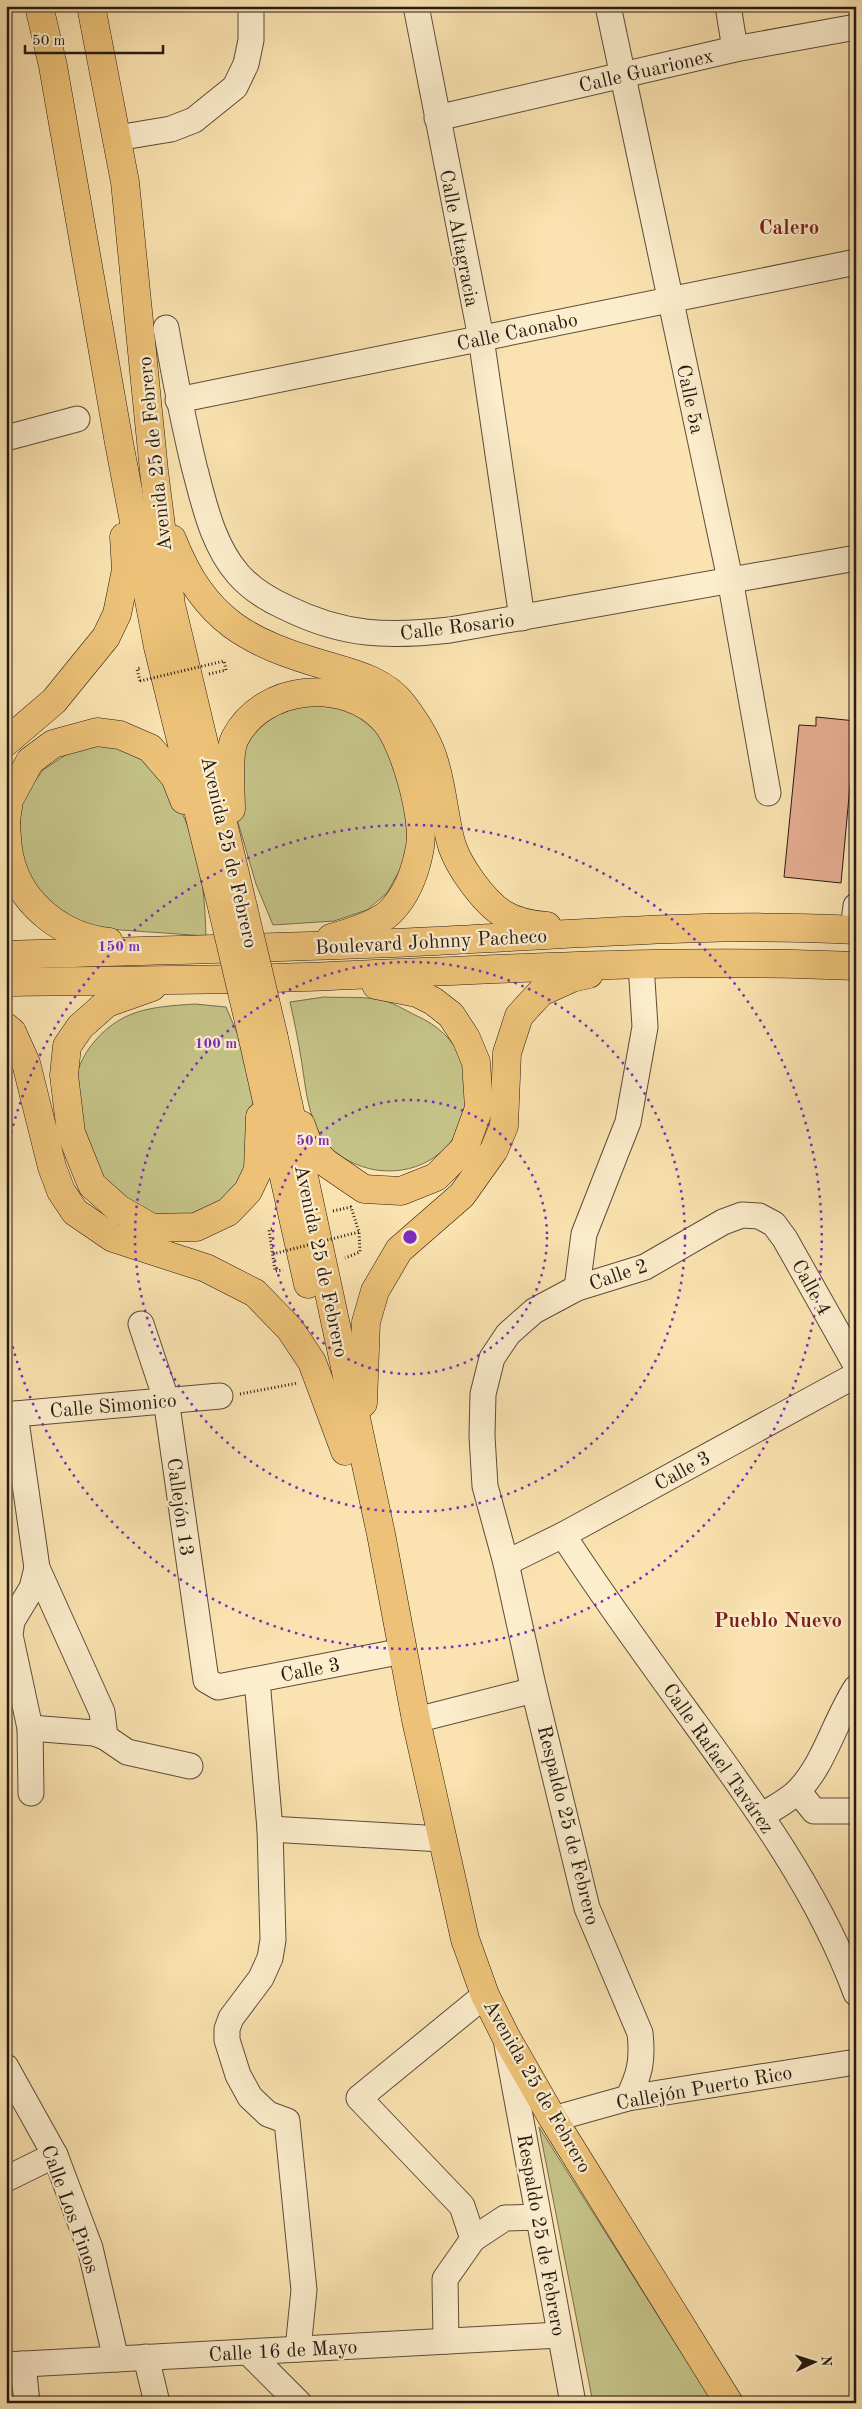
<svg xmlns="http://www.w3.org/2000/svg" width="862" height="2409" font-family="'Old Standard TT',serif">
  <rect width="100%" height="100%" fill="#fae3b0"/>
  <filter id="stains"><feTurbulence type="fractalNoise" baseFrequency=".004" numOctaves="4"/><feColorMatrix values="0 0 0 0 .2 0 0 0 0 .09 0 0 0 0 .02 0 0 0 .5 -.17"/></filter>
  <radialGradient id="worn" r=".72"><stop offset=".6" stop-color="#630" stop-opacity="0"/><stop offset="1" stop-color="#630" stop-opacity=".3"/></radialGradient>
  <g fill="#c4c287" stroke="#756e4e">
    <path d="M312 703 346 705 386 733 411 832 403 864 387 893 367 910 334 921 273 925 256 884 237 819V753L252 733 279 713Z"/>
    <path d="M101 745 122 746 152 757C167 785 185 813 194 844 203 874 205 905 206 936L107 929 76 923 29 886 15 825 25 794 43 770 70 752Z"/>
    <path d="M324 997C342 998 363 996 381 1000 392 1002 405 1010 415 1015 508 1055 470 1183 376 1170 358 1167 339 1158 327 1144 307 1120 306 1087 301 1058 298 1039 294 1020 290 1002Z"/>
    <path d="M195 1004 226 1007 244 1049 252 1087 254 1123 241 1184 221 1205 188 1216 153 1215 91 1176C86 1150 76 1123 74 1097 73 1079 80 1061 90 1047 119 1009 150 1007 195 1004Z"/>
    <path d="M539 2127 713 2403H593Z"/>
  </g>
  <path fill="#e7ae93" stroke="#261a14" d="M816 717 856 721 841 883 784 877 799 725 816 726Z"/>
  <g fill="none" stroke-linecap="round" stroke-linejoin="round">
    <defs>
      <g id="minor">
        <path d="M416 6 481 338 522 618"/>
        <path d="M608 6 730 579 768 793"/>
        <path d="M728 6 735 49"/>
        <path d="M437 118 735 49 856 27"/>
        <path d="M117 138 171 129 194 120 235 87 246 64 251 40V6"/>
        <path d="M166 328C174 374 183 420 194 466 204 503 212 544 238 574 251 589 269 600 287 608 344 636 388 637 450 630L856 558"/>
        <path d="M178 400 856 262"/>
        <path d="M6 438 77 419"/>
        <path d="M853 930 856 906"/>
        <path d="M577 1288 584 1234 628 1122 645 1027 641 964"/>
        <path d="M141 1324 166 1399 206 1680 218 1687 403 1651"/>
        <path d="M15 1414 37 1568 102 1712 105 1737 94 1733 30 1728"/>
        <path d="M6 1417 15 1414 220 1396"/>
        <path d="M563 1535C602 1595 644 1653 687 1712 751 1800 818 1890 856 1993"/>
        <path d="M506 1563 563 1535 856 1375"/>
        <path d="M257 1680 270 1829 273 1940 270 1958 261 1978 231 2018 227 2029V2040L238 2075 250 2097 268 2114 287 2121 304 2290 298 2349"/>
        <path d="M416 1720 534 1690"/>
        <path d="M105 1737 127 1752 190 1766"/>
        <path d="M798 1791 814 1811H856"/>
        <path d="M31 1793 30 1728 10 1635 12 1621 32 1588 37 1568"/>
        <path d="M763 1815C774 1808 789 1800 798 1791 825 1763 835 1720 856 1688"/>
        <path d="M270 1829 442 1839"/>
        <path d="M507 2045 573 2403"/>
        <path d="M6 2067 55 2155 90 2248 116 2359"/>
        <path d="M628 2098C640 2074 643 2060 640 2033L587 1908 534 1690 506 1563 485 1486 482 1436 483 1394 492 1358 508 1334 534 1311 577 1288 645 1267 723 1222 742 1215 759 1216 774 1224 785 1239 856 1365"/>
        <path d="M553 2119 628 2098 856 2062"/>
        <path d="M6 2179 55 2155"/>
        <path d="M473 2239 505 2218 538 2217"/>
        <path d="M446 2341 445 2279 473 2239 462 2206 359 2098 485 1995"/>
        <path d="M248 2352 299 2403"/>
        <path d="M146 2357 157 2403"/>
        <path d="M23 2364 27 2403"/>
        <path d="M6 2365 560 2335"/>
      </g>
      <g id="major">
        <path d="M39 6 53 66 119 443 158 647 222 907"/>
        <path d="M91 6 125 182 154 471 171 605 243 907"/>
        <path d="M172 539C204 621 248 643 328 666 356 674 385 681 403 705 416 722 428 741 434 761 443 789 444 819 452 846 457 860 464 871 472 882 494 912 509 923 547 926"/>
        <path d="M6 742 54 701 106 637 117 614 126 570 124 537"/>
        <path d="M231 809C231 792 227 753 235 738 263 684 346 677 385 721 405 744 425 818 420 847 416 870 407 895 390 912 377 925 349 933 331 938"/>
        <path d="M6 821 9 800 30 761 53 744 97 732 120 735 150 748 175 777 184 800"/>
        <path d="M6 824C7 836 7 848 10 859 21 905 63 937 109 942"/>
        <path d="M6 955C150 950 294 948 437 941 576 934 717 922 856 930"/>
        <path d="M6 982C114 980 223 981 331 976 506 969 681 958 856 966"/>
        <path d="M152 987 107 1003 80 1027 67 1046 64 1075 71 1133 92 1185 119 1209 152 1228 196 1227 228 1212 248 1191 258 1170 260 1117"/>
        <path d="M6 1027 12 1032 26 1063 52 1167 61 1191 75 1212 113 1238 206 1268 255 1293 290 1329 312 1362 345 1451"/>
        <path d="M274 1038 381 1534 416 1720 465 1939 485 1995 506 2037 553 2119 729 2403"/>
        <path d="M253 1039 308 1284"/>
        <path d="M301 1125 309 1147 326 1163 364 1189 401 1191 436 1177 464 1149 479 1108 476 1062 466 1038 451 1015 433 1001 417 993 376 985"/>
        <path d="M363 1403 366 1322 375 1291 399 1250 462 1195 494 1150 504 1126 507 1053 519 1016 541 992 572 978 589 974"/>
      </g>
    </defs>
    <use href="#minor" stroke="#5b4c3b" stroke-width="27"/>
    <use href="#major" stroke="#261a14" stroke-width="29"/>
    <g stroke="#261a14" stroke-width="3" stroke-dasharray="1 2.5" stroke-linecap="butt">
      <path d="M209 674 226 670 224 661"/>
      <path d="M140 681 137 669 140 668"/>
      <path d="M333 1211 351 1207 359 1232 360 1252 345 1258"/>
      <path d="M272 1229 269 1230 275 1271 283 1270"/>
      <path d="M240 1394 298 1383"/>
    </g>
    <use href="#minor" stroke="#fcedcc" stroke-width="25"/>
    <use href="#major" stroke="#edc278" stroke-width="28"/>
    <defs>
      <g id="major-bridge">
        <path d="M222 907 253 1039"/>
        <path d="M243 907 274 1038"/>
      </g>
    </defs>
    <use href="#major-bridge" stroke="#261a14" stroke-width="29" stroke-linecap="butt"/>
    <g stroke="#261a14" stroke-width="3" stroke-dasharray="1 2.5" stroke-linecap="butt">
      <path d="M140 681 224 661"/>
      <path d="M273 1254 359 1232"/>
    </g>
    <use href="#major-bridge" stroke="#edc278" stroke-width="28"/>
  </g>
  <g fill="none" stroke="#7b2cbf" stroke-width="2.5" stroke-dasharray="2.5 5">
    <circle cx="410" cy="1237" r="137"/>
    <circle cx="410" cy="1237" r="275"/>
    <path d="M6 1155A412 412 0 1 1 6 1319"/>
  </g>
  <g text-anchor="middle" stroke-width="4.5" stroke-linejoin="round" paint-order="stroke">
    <g font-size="20" fill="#261a14" stroke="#fcedcc">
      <text transform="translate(646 70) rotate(-13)" y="7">Calle Guarionex</text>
      <text transform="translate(460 238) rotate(79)" y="7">Calle Altagracia</text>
      <text transform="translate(517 331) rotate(-12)" y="7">Calle Caonabo</text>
      <text transform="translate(691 399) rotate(78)" y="7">Calle 5a</text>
      <text transform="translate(154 454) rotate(-96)" y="7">Avenida 25 de Febrero</text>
      <text transform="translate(457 626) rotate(-7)" y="7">Calle Rosario</text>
      <text transform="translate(230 852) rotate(77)" y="7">Avenida 25 de Febrero</text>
      <text transform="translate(431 941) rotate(-3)" y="7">Boulevard Johnny Pacheco</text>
      <text transform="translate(322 1261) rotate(78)" y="7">Avenida 25 de Febrero</text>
      <text transform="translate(618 1274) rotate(-19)" y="7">Calle 2</text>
      <text transform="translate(812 1287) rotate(61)" y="7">Calle 4</text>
      <text transform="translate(113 1405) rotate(-5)" y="7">Calle Simonico</text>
      <text transform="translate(682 1470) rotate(-29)" y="7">Calle 3</text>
      <text transform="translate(181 1507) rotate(82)" y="7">Callejón 13</text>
      <text transform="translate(310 1669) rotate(-11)" y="7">Calle 3</text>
      <text transform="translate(719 1758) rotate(55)" y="7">Calle Rafael Tavárez</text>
      <text transform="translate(569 1825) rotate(76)" y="7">Respaldo 25 de Febrero</text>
      <text transform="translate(538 2086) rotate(60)" y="7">Avenida 25 de Febrero</text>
      <text transform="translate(704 2087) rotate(-10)" y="7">Callejón Puerto Rico</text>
      <text transform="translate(71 2209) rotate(70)" y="7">Calle Los Pinos</text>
      <text transform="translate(542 2235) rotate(80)" y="7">Respaldo 25 de Febrero</text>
      <text transform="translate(283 2350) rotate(-3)" y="7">Calle 16 de Mayo</text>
    </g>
    <g font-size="21" font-weight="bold" fill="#7a1f14" stroke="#fcedcc">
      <text x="789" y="234">Calero</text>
      <text x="778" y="1627">Pueblo Nuevo</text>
    </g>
  </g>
  <circle cx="410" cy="1237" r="8" fill="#7b2cbf" stroke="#fcedcc" stroke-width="2.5"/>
  <g font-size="15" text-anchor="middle" font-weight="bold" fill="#7b2cbf" stroke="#fcedcc" stroke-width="4.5" stroke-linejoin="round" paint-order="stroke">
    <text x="119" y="951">150 m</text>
    <text x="216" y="1048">100 m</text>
    <text x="313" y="1145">50 m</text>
  </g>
  <rect width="862" height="2409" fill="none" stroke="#fae3b0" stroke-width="25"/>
  <rect x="8" y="8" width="847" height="2394" fill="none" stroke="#261a14" stroke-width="2.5"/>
  <rect x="12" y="12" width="837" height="2384" fill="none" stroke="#261a14"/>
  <g transform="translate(814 2362) rotate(86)" stroke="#fcedcc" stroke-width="4" paint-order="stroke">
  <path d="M0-4L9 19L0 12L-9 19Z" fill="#261a14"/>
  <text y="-8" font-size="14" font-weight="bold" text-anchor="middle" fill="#261a14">N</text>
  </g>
  <path d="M25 45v8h138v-8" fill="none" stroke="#261a14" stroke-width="2.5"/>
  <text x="32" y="45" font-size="15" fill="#261a14" stroke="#fcedcc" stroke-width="4" paint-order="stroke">50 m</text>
  <rect width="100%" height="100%" filter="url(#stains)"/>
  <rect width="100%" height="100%" fill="url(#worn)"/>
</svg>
